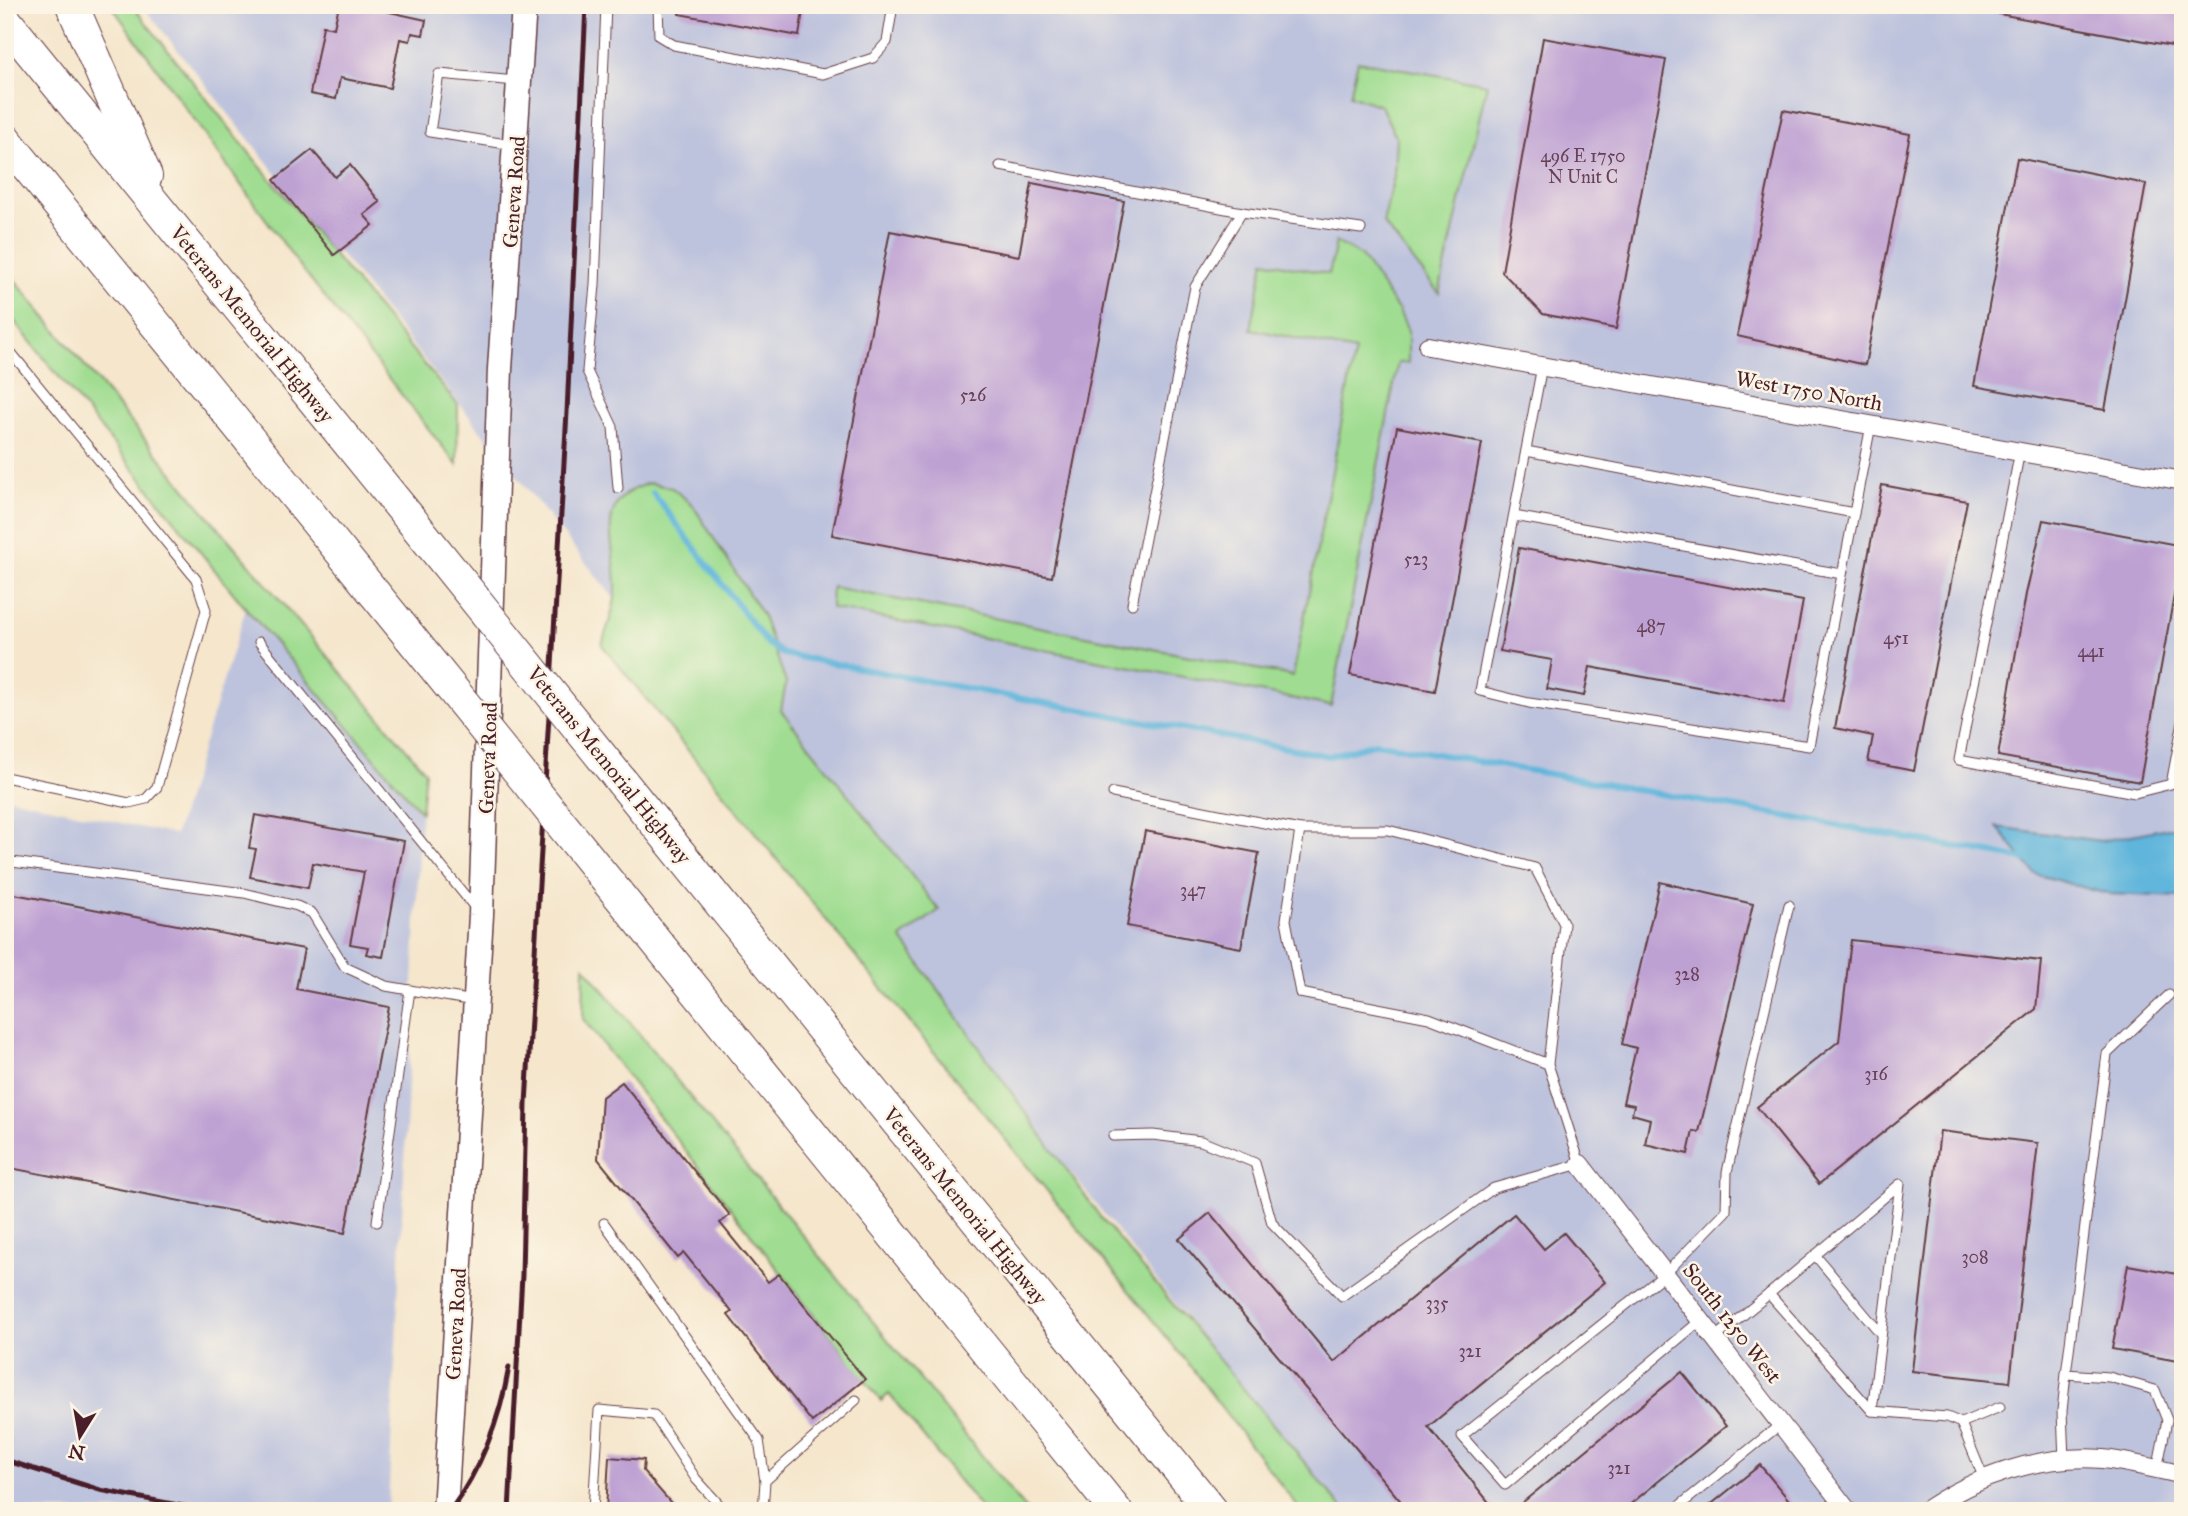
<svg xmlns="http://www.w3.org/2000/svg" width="2188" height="1516" font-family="'IM FELL Great Primer',serif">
  <rect width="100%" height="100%" fill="#fcf5e5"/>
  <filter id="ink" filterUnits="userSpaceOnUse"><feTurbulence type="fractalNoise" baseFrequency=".0143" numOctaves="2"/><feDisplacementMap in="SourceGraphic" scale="14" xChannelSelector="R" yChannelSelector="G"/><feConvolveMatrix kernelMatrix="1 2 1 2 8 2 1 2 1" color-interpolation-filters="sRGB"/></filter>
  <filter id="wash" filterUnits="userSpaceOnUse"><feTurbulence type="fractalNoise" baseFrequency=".00686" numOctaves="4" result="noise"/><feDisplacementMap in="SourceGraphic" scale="28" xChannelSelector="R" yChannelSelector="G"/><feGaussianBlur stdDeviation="1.57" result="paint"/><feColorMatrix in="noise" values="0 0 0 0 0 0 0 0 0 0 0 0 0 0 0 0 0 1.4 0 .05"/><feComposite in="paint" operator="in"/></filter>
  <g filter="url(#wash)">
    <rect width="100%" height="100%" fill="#f5e6cc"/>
    <g fill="#bec3dd">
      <path d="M142 5H2183V1511H1340Z"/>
      <path d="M246 608 421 814 388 1511H5V797L175 835Z"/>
    </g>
    <g fill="#a0dd92" stroke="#757e5e" stroke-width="2">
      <path d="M111 5H132L255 160 458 405 457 465 296 261Z"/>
      <path d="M1358 61 1487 84 1439 293 1383 223 1394 176 1396 137 1381 106 1350 95Z"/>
      <path d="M1336 242 1361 256 1399 311 1408 331V363H1398L1331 706 831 608 832 587 1293 676 1355 351 1251 329 1264 261 1329 274Z"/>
      <path d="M5 268 188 492 425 771 421 812 243 605 5 310Z"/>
      <path d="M650 483 672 488 692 504 763 616 786 683 781 710 939 910 901 938 1101 1218 1345 1511H1301L1186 1361 602 645C607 627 616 606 616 587 616 543 591 499 650 483Z"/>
      <path d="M584 966 1027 1511H983L889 1394 881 1401 583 1019Z"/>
    </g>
    <path fill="#5fb5db" stroke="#546a83" stroke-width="2" d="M2183 825V897L2107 894 2035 874 1997 827 2101 841Z"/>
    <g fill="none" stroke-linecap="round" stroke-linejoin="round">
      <path stroke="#5fb5db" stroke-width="6" d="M653 493 766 642 783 654 1329 756 1376 743 2029 860"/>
    </g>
    <g id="blocks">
      <g fill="#bea1d3">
        <path d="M339 5H358L426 20 423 35 412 33 410 41 400 39 390 88 340 78 336 99 310 94 323 26 334 28Z"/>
        <path d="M680 5H804L799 36 679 14Z"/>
        <path d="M2000 5H2183V48L1999 14Z"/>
        <path d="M1543 38 1666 60 1616 329 1543 314 1502 272Z"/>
        <path d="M1783 110 1910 134 1865 365 1737 336Z"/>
        <path d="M312 150 335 177 350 165 380 202 364 215 373 225 334 255 274 180Z"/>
        <path d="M2017 158 2146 184 2105 410 1974 386Z"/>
        <path d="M1032 183 1124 201 1052 577 832 535 890 231 1019 256Z"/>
        <path d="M1397 427 1482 443 1435 691 1350 675Z"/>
        <path d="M1882 485 1967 501 1914 771 1868 762 1873 736 1835 728Z"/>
        <path d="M2043 520 2183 546 2140 782 1998 756 2026 594Z"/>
        <path d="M1519 548 1803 601 1784 703 1590 667 1584 696 1547 689 1552 660 1500 651Z"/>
        <path d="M255 815 404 841 383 957 366 954 368 947 350 944 364 872 313 863 308 888 250 877 256 849 249 848Z"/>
        <path d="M1145 831 1259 853 1241 948 1127 926Z"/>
        <path d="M1660 882 1753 904 1699 1132 1693 1131 1688 1154 1645 1144 1650 1119 1632 1114 1634 1105 1623 1103 1636 1048 1622 1044Z"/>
        <path d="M9 893 304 949 296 989 389 1007 345 1233 5 1167V915Z"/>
        <path d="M1851 940 2041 961 2036 1009 1819 1184 1757 1107 1839 1041Z"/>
        <path d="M622 1082 730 1215 720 1223 768 1282 779 1274 865 1379 812 1422 728 1315 732 1312 684 1253 678 1258 598 1159 602 1097Z"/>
        <path d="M1940 1131 2038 1143 2010 1382 1912 1371Z"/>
        <path d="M1210 1213 1334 1362 1514 1214 1544 1249 1564 1233 1605 1282 1428 1427 1496 1511H1409L1179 1239Z"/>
        <path d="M2128 1265 2183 1275V1362L2112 1349Z"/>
        <path d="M1682 1372 1726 1426 1622 1511H1512Z"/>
        <path d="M609 1457 644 1460 643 1471 678 1511H606Z"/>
        <path d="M1760 1465 1798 1511H1703Z"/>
      </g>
    </g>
  </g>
  <g filter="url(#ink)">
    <use href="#blocks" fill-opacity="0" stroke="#643d43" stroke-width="2"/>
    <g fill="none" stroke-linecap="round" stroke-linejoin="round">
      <defs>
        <g id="lane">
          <path d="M606 5 595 285 587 371 613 427 618 488"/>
          <path d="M658 5 659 36 674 45 823 74 873 58 887 42 893 5"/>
          <path d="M513 145 430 132 439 74 516 81"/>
          <path d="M1000 166 1242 212"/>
          <path d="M5 345 196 579 206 610 157 787 146 799 129 803 5 777"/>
          <path d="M1542 366 1480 691 1529 703 1809 746 1871 425"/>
          <path d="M1526 451 1854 513"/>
          <path d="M2020 451 1959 760 2135 793 2171 784 2183 721"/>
          <path d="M1514 516 1842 574"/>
          <path d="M1132 604 1195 287 1242 212 1361 229"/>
          <path d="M259 642 476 909"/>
          <path d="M1113 793 1300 830"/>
          <path d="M5 861 244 893 297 906 312 913 345 967 386 986 474 1001"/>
          <path d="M1113 1136 1153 1135 1201 1141 1255 1163 1272 1223 1342 1296 1494 1188 1580 1164 1548 1064 1564 924 1535 868 1388 830H1300L1286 920 1300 993 1429 1018 1548 1064"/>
          <path d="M377 1222 410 990"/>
          <path d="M604 1223 759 1440 765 1481"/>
          <path d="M1815 1255 1881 1334"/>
          <path d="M1769 1294 1900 1184 1872 1411"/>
          <path d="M1701 1320 1505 1485 1462 1436 1665 1274 1726 1211 1727 1172 1789 905"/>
          <path d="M1715 1338 1769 1294 1872 1411 1947 1417 1961 1423 1984 1479"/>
          <path d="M2066 1374 2109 1377 2155 1390 2167 1420 2157 1470"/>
          <path d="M1961 1423 2000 1407"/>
          <path d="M2064 1460 2062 1411 2066 1374 2107 1054 2169 995"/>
          <path d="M593 1511 599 1410 654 1415 696 1479 725 1511"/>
          <path d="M763 1511 765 1481 856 1400"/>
          <path d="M1673 1511 1781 1424"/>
        </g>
        <g id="street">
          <path d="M1428 346 2183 481"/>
          <path d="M1580 1164 1848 1511"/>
          <path d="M1925 1511C1976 1476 2040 1454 2103 1459 2130 1462 2157 1469 2183 1475"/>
        </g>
        <path id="secondary" d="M445 1511 481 915 500 369 524 5"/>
        <g id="highway">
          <path d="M72 5 146 176"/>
          <path d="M5 20 416 526"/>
          <path d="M5 139 410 637"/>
          <path d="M622 782 1212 1511"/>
          <path d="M617 893 1116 1511"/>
        </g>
      </defs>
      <use href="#lane" stroke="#643d43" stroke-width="11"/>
      <use href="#street" stroke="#643d43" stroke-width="20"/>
      <use href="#secondary" stroke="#643d43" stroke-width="27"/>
      <use href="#highway" stroke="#643d43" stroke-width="34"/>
      <use href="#lane" stroke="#fff" stroke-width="9"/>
      <use href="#street" stroke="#fff" stroke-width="18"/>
      <use href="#secondary" stroke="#fff" stroke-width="24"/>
      <use href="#highway" stroke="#fff" stroke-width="32"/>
      <g stroke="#4a1f2b" stroke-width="5">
        <path d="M5 1460 100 1490 209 1511"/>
        <path d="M450 1511C482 1467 500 1420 509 1367"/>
        <path d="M509 1511 522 1275 526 1104 567 412 586 5"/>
      </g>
      <defs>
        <g id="highway-bridge">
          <path d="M416 526 622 782"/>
          <path d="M410 637 617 893"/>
        </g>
      </defs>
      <use href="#highway-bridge" stroke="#643d43" stroke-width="34" stroke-linecap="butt"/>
      <use href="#highway-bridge" stroke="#fff" stroke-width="32"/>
    </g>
  </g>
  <g text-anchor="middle" stroke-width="5" stroke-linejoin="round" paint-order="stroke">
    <g font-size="18" fill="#674055">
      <text x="1583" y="162">496 E 1750<tspan x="1583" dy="21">N Unit C</tspan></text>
      <text x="973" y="401">526</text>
      <text x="1416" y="565">523</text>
      <text x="1651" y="632">487</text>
      <text x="1896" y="644">451</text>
      <text x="2091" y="657">441</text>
      <text x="1193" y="896">347</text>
      <text x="1687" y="980">328</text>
      <text x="1876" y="1080">316</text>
      <text x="1975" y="1263">308</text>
      <text x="1437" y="1309">335</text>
      <text x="1470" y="1357">321</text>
      <text x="1619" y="1474">321</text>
    </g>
    <g font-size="21" fill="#4a1f2b" stroke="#fcf5e5">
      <text transform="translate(514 192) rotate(-86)" y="7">Geneva Road</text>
      <text transform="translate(252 324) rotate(51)" y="7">Veterans Memorial Highway</text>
      <text transform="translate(1809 391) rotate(10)" y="7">West 1750 North</text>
      <text transform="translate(488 758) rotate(-88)" y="7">Geneva Road</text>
      <text transform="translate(609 765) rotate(51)" y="7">Veterans Memorial Highway</text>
      <text transform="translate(965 1206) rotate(51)" y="7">Veterans Memorial Highway</text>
      <text transform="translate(1732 1323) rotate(52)" y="7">South 1250 West</text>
      <text transform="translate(456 1324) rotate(-87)" y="7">Geneva Road</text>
    </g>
  </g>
  <rect width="2188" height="1516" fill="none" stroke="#fcf5e5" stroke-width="28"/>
  <g transform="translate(80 1436) rotate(191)" stroke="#fcf5e5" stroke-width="5" paint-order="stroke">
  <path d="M0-5L12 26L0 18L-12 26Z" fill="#4a1f2b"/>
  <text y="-10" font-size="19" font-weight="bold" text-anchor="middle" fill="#4a1f2b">N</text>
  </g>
</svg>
